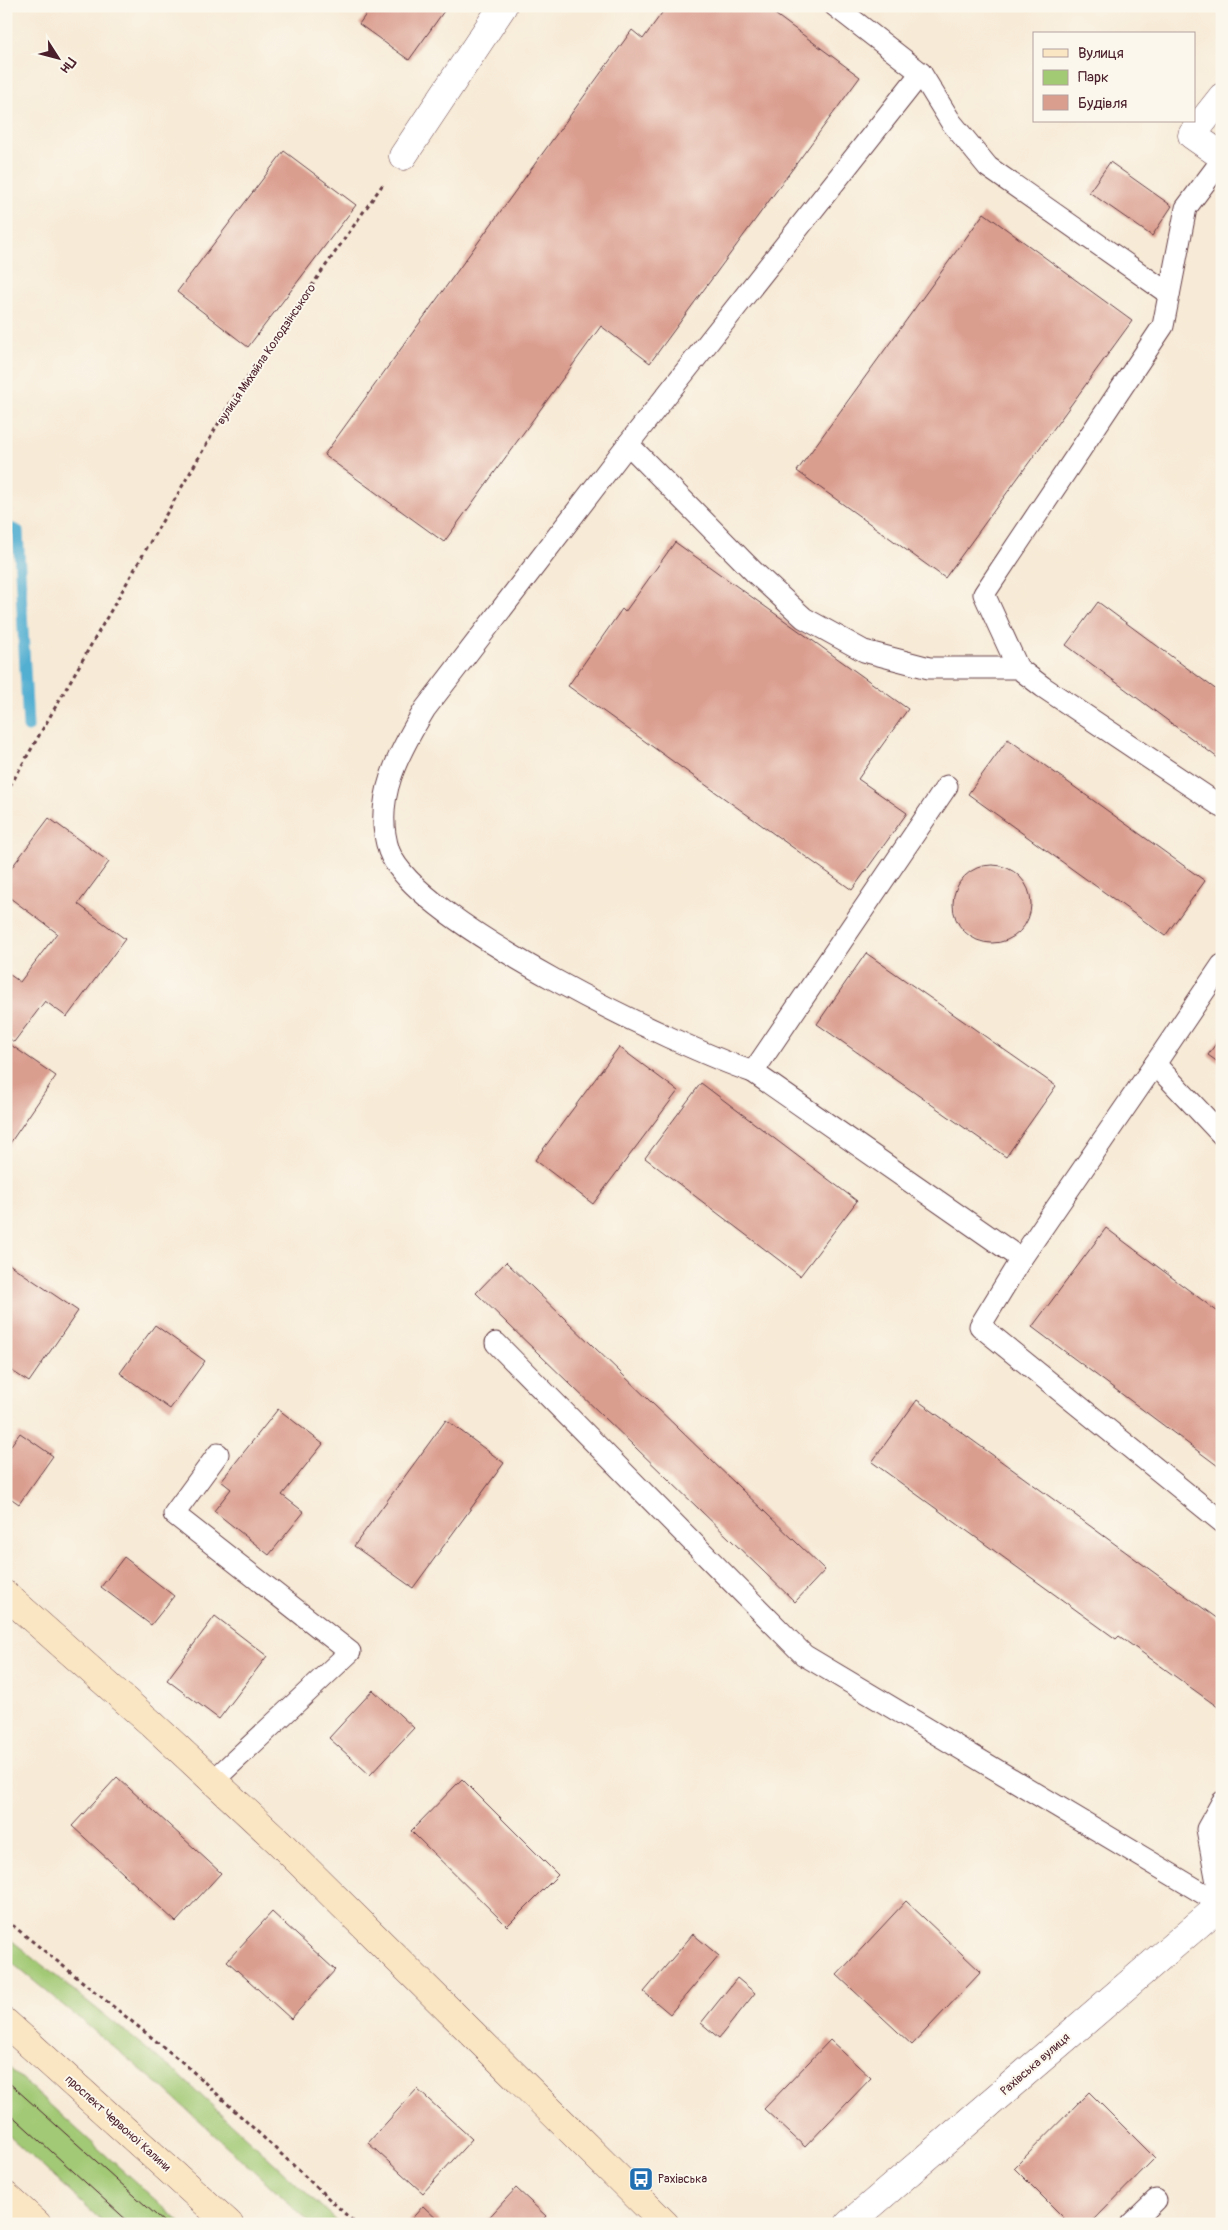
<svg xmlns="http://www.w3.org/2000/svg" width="1228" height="2230" font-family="Pangolin,sans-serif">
  <rect width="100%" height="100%" fill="#fbf7ec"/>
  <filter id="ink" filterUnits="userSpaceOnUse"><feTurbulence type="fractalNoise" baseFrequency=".02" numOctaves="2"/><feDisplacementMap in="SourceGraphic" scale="10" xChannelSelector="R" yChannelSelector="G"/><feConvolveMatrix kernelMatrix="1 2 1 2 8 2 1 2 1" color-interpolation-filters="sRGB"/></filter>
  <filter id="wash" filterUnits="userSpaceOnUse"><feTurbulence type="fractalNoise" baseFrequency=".0096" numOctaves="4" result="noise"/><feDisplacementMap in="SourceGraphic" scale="20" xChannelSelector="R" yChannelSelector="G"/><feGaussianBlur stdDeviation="1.12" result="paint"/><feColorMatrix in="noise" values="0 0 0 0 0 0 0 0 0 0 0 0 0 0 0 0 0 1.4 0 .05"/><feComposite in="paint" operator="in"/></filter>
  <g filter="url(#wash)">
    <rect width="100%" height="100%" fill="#f7ead6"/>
    <g fill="#a2c974" stroke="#767450">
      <path d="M6 1936 178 2074 340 2224H312L162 2087 6 1958Z"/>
      <path d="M6 2065 182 2224H105L6 2133Z"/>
    </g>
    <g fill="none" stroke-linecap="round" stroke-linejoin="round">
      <path stroke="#52afd1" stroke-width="11" d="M6 526 18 531 28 727"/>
    </g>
    <g id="blocks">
      <g fill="#da9e8f">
        <path d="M372 6H437L444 11 409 60 359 24Z"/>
        <path d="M667 6H764L860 77 650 363 601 326 444 542 324 455 632 30 643 39Z"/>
        <path d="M284 151 356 205 248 347 177 292Z"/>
        <path d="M1110 162 1172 206 1152 236 1089 192Z"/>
        <path d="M984 213 1132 321 945 578 797 471Z"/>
        <path d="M675 542 908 709 858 779 907 813 852 890 568 686 622 609 625 612Z"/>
        <path d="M1098 602 1222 694V761L1066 645Z"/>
        <path d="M1008 739 1205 881 1165 936 968 794Z"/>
        <path d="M49 818 109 862 78 904 125 939 67 1017 45 1001 14 1042 6 1036V972L20 982 57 933 6 895V875Z"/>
        <circle cx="992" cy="904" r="39"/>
        <path d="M866 953 1056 1086 1006 1157 817 1024Z"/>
        <path d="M1222 1035V1065L1208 1055Z"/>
        <path d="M8 1043 56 1076 6 1149V1046Z"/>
        <path d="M619 1047 678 1091 593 1204 535 1160Z"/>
        <path d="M701 1083 857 1201 800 1276 645 1158Z"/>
        <path d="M1106 1228 1222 1315V1469L1032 1327Z"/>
        <path d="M6 1262 78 1311 29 1382 6 1367Z"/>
        <path d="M506 1262 825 1570 795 1602 476 1293Z"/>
        <path d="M155 1325 205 1361 170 1409 120 1373Z"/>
        <path d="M917 1400 1222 1622V1710L1119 1636 1116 1639 872 1462Z"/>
        <path d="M278 1409 323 1444 282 1495 304 1512 269 1555 214 1511 231 1489 221 1481Z"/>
        <path d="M446 1420 504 1463 413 1588 354 1546Z"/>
        <path d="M20 1433 53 1456 19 1504 6 1495V1452Z"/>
        <path d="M124 1557 174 1596 151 1625 101 1587Z"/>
        <path d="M215 1616 267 1656 219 1719 167 1680Z"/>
        <path d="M373 1690 414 1728 370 1775 329 1738Z"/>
        <path d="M117 1777 221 1873 176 1922 72 1826Z"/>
        <path d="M462 1779 558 1875 507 1926 411 1831Z"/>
        <path d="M906 1901 981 1972 912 2045 837 1975Z"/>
        <path d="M272 1912 335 1970 291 2019 227 1961Z"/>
        <path d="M693 1934 719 1956 670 2014 644 1992Z"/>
        <path d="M737 1978 755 1993 719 2038 701 2023Z"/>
        <path d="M830 2040 871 2078 805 2147 764 2109Z"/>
        <path d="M417 2089 472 2139 423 2193 368 2143Z"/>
        <path d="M1089 2092 1155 2158 1090 2224H1070L1014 2168Z"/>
        <path d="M516 2188 546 2216 539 2224H483Z"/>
        <path d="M423 2206 442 2224H407Z"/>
      </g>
    </g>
  </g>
  <g filter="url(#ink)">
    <use href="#blocks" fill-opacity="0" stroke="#643d45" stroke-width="1"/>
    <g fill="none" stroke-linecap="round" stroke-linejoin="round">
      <defs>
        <g id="lane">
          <path d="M835 6 921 73"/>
          <path d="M1222 160 1186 208 1163 326 984 594 1018 668 1043 687 1222 807"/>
          <path d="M628 444 754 572 804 618 864 651 929 668H1018"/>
          <path d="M947 786 753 1072C678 1047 415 922 389 851 372 800 399 752 425 709L628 444 921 73 951 122 988 167 1169 294"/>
          <path d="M1222 965 1155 1064 1222 1135"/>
          <path d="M1155 1064 1021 1259 980 1326 1222 1522"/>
          <path d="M753 1072 1021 1259"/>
          <path d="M496 1343 804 1655 1221 1904"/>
          <path d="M213 1781 350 1652 174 1514 218 1454"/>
          <path d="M1221 1904 1207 1829 1222 1802"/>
          <path d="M1131 2224 1156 2200"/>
        </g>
        <g id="street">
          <path d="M1222 97 1192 135 1222 156"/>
          <path d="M403 156 503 6"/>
          <path d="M849 2224 1222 1904"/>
        </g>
        <g id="secondary">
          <path d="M6 1595 152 1724 279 1842 665 2224"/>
          <path d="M6 2023 229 2224"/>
          <path d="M6 2196 37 2224"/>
        </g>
      </defs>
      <use href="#lane" stroke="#643d45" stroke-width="23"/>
      <use href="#street" stroke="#643d45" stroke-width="29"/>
      <use href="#secondary" stroke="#643d45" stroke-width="29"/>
      <g stroke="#643d45" stroke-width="3" stroke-dasharray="4 4" stroke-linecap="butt">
        <path d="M6 793 233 398 383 184"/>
        <path d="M6 1920 187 2066 356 2224"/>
      </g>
      <use href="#lane" stroke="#fff" stroke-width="21"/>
      <use href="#street" stroke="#fff" stroke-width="28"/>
      <use href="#secondary" stroke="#fbe6c3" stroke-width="28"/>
      <g stroke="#4a1f2b" stroke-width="1">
        <path d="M6 2080 166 2224"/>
        <path d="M6 2110 131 2224"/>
      </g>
    </g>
  </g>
  <defs>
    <symbol id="bus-square" viewBox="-11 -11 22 22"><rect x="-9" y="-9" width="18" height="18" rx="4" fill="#1f6fb2" stroke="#fbf7ec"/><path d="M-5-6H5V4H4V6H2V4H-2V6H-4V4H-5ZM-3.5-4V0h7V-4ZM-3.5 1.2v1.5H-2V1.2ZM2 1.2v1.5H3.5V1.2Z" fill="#fff"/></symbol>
  </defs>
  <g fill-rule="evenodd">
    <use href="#bus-square" x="627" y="2165" width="28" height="28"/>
  </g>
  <g text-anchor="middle" stroke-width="4" stroke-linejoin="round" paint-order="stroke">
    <g font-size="12" fill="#4a1f2b" stroke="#fbf7ec">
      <text transform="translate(266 354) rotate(-56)" y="4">вулиця Михайла Колодзінського</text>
      <text transform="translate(1035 2064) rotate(-41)" y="4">Рахівська вулиця</text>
      <text transform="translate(118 2123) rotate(42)" y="4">проспект Червоної Калини</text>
    </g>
    <g font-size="12" fill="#4a1f2b" stroke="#fbf7ec" text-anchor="start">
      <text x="658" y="2183">Рахівська</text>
    </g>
  </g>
  <rect width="1228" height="2230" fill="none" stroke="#fbf7ec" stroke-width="25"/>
  <rect x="1033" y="32" width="162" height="90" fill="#fbf7ec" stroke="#b4a19f"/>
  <rect x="1043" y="49" width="25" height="8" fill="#fbe6c3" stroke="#b4a19f"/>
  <text x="1078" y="58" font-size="15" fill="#4a1f2b">Вулиця</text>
  <rect x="1043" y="70" width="25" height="15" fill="#a2c974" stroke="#b4a19f"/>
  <text x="1078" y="82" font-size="15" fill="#4a1f2b">Парк</text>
  <rect x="1043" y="95" width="25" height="15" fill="#da9e8f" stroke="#b4a19f"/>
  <text x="1078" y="108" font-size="15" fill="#4a1f2b">Будівля</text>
  <g transform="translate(58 58) rotate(126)" stroke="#fbf7ec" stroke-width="4" paint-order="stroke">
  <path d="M0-4L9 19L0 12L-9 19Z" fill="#4a1f2b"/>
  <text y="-8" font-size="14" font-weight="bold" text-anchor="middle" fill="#4a1f2b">Пн</text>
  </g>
</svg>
